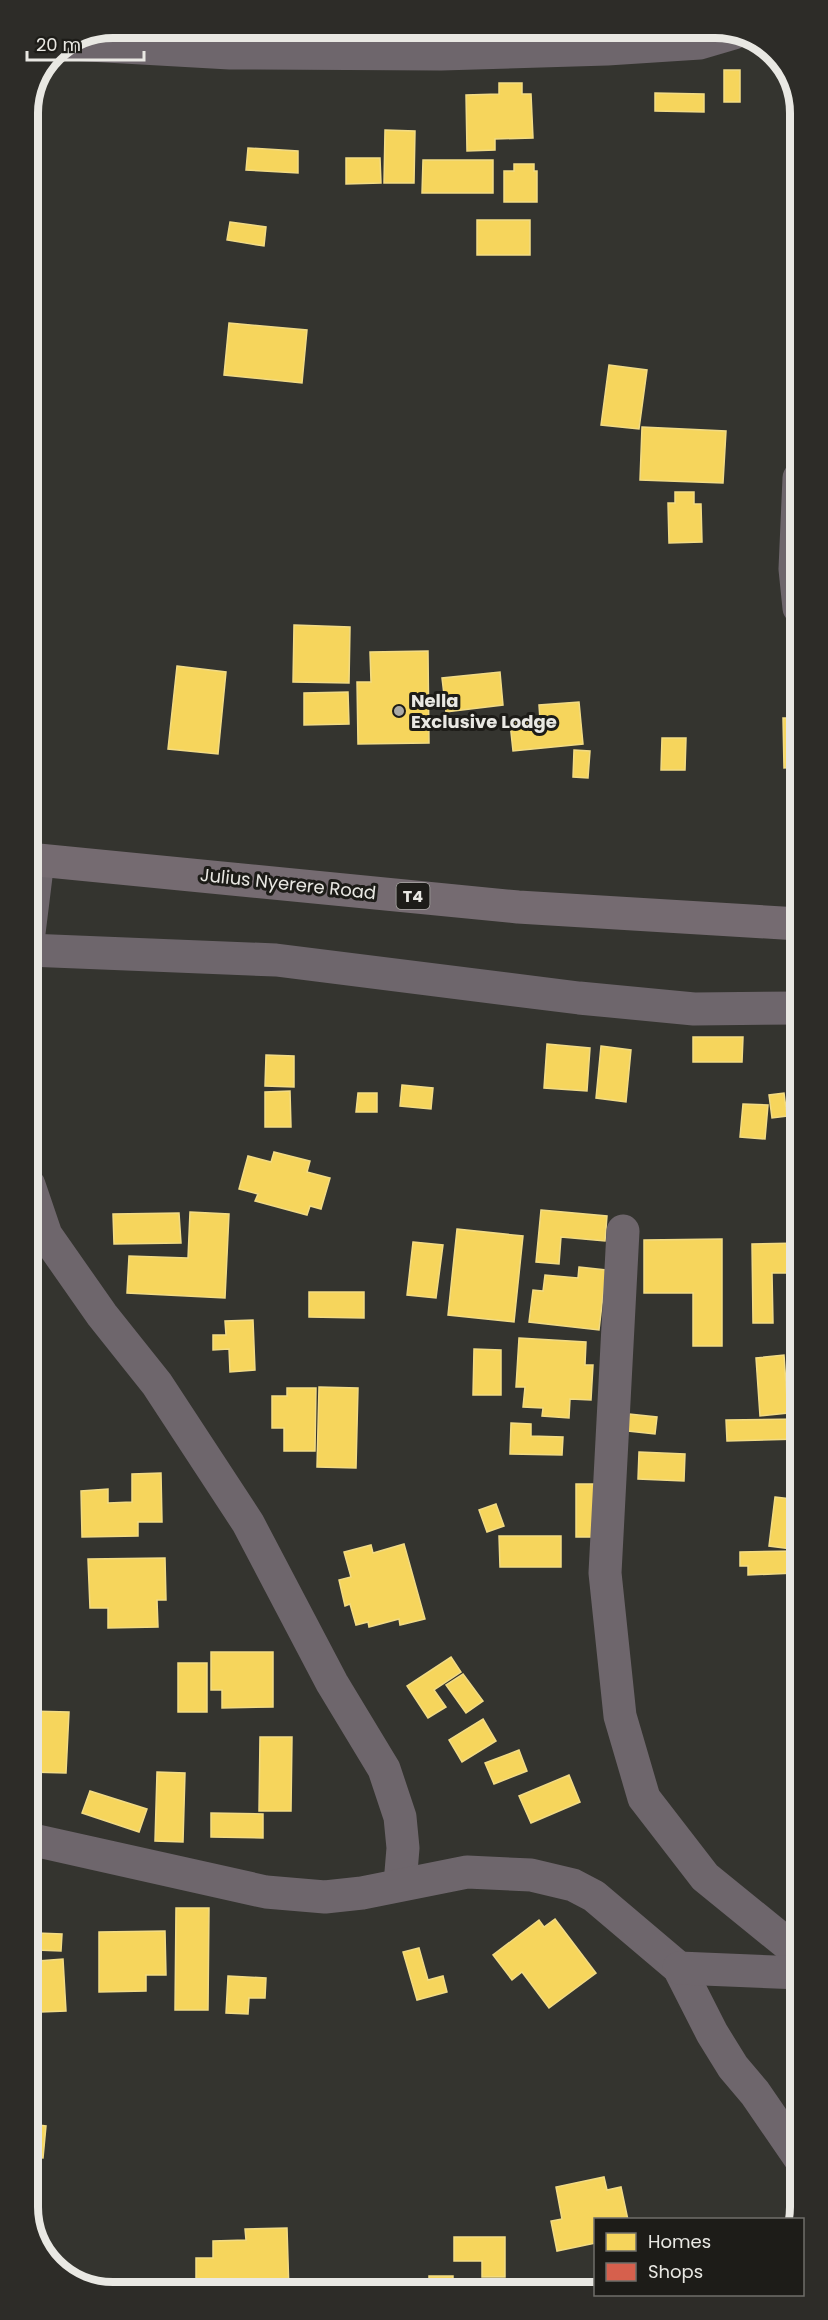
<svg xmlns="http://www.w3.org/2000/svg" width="828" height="2320" font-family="Poppins,sans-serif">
  <rect width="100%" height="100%" fill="#34342f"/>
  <g fill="#f6d55c" stroke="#f2db84" stroke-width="1.5">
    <path d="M277 27H347L346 43H276Z"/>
    <rect x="384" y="27" width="35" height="14"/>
    <rect x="724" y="70" width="16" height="32"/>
    <path d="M499 83H522V94H531L533 138 495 139V150L467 151 466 95 499 94Z"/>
    <path d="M655 93 704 94V112L655 111Z"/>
    <path d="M385 130 415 131 414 183H384Z"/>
    <path d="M248 148 298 151V173L246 170Z"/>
    <path d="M346 158H380L381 183 346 184Z"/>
    <path d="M423 160H493V193H422Z"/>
    <path d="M514 164H534V171H537V202H504V171H514Z"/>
    <rect x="477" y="220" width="53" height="35"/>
    <path d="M230 222 266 227 264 246 227 240Z"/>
    <path d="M229 323 307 330 302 383 224 375Z"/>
    <path d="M609 365 647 370 639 429 601 425Z"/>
    <path d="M642 427 726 431 723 483 640 480Z"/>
    <path d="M675 492H694V504H701L702 542 669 543 668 503H675Z"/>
    <path d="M294 625 350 627 349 683 293 682Z"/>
    <path d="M428 651 429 743 358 744 357 682H371L370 652Z"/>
    <path d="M177 666 226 672 218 754 168 749Z"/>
    <path d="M500 672 503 705 446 712 442 678Z"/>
    <path d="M348 692 349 724 304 725V693Z"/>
    <path d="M579 702 583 744 513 751 510 723 540 720 539 705Z"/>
    <path d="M783 718H799V767L784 768Z"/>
    <path d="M662 738H686L685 770H661Z"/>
    <path d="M574 750 590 751 588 778 573 777Z"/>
    <path d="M693 1037H743L742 1062H693Z"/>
    <path d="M547 1044 590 1048 587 1091 544 1088Z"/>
    <path d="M601 1046 631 1050 626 1102 596 1098Z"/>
    <path d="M266 1055 294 1056V1087L265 1086Z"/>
    <path d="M402 1085 433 1088 431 1109 400 1106Z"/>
    <path d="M290 1091 291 1127H265V1092Z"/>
    <path d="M358 1093H377V1112H356Z"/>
    <path d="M784 1093 787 1116 772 1118 769 1095Z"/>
    <path d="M743 1104 768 1105 765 1139 740 1137Z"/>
    <path d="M274 1152 310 1161 307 1172 330 1178 321 1209 310 1206 307 1215 255 1201 258 1194 239 1189 248 1156 271 1162Z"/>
    <path d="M541 1210 607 1216 605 1241 561 1237 559 1264 536 1262Z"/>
    <path d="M190 1212 229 1214 225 1298 127 1293 129 1256 188 1258Z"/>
    <path d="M179 1213 181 1243 114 1244 113 1214Z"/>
    <path d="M457 1229 523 1236 514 1322 448 1315Z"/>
    <path d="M722 1239V1346H693V1293H644V1240Z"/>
    <path d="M413 1242 443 1245 436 1298 407 1295Z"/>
    <path d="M800 1243V1273H772L773 1323H753L752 1244Z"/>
    <path d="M579 1267 606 1270 599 1330 529 1322 533 1290 543 1291 545 1275 578 1278Z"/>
    <path d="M309 1292H364V1318L309 1317Z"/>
    <path d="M253 1320 255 1370 230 1372 229 1349 213 1350V1335H226L225 1321Z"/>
    <path d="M519 1338 586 1342 585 1365H593L591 1400 570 1399 569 1418 542 1416 543 1408 523 1407 525 1387H516Z"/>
    <path d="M474 1349 501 1350V1395H473Z"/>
    <path d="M784 1355 788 1413 760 1416 756 1358Z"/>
    <path d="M319 1387 358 1388 356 1468 317 1467Z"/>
    <path d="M287 1388H316L315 1451H284V1428H272V1396H287Z"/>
    <path d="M629 1414 657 1417 655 1434 628 1431Z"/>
    <path d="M799 1419V1439L727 1441 726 1420Z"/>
    <path d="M511 1423 531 1424V1436L563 1437 562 1455 510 1454Z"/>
    <path d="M639 1452 685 1454 684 1481 638 1479Z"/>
    <path d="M161 1473 162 1522H138V1536L82 1537 81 1491 108 1489V1503L132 1502V1474Z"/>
    <rect x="576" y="1484" width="27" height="53"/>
    <path d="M775 1497 800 1500 799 1550 769 1546Z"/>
    <path d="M496 1504 504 1526 487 1532 479 1510Z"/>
    <path d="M499 1536H561V1567H500Z"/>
    <path d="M404 1544 425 1619 400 1625 399 1619 369 1627 368 1622 356 1625 350 1604 345 1606 339 1580 351 1577 344 1552 371 1545 373 1553Z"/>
    <path d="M794 1551 795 1573 748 1575V1566H740V1552Z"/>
    <path d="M165 1558 166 1600H157L158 1627 108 1628V1608H90L88 1559Z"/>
    <path d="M211 1652H273V1707L222 1708V1690H211Z"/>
    <path d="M451 1657 461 1672 434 1690 446 1707 428 1718 407 1686Z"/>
    <rect x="178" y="1663" width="29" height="49"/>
    <path d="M463 1674 483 1701 466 1713 446 1685Z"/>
    <path d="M29 1711 69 1712 66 1773 29 1772Z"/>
    <path d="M483 1719 496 1741 462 1762 449 1740Z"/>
    <path d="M260 1737H292L291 1811H259Z"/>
    <path d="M519 1750 527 1771 494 1784 485 1763Z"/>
    <path d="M157 1772 185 1773 183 1842 155 1841Z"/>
    <path d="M569 1775 580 1802 531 1823 519 1796Z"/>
    <path d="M90 1791 147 1809 139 1832 82 1813Z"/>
    <path d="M211 1813 263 1814V1838L211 1837Z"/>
    <path d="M176 1908H209L208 2010H175Z"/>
    <path d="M555 1919 596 1973 549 2008 522 1972 512 1980 493 1955 539 1920 544 1927Z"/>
    <path d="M165 1931 166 1975H146V1991L99 1992V1932Z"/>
    <path d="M37 1933 62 1934 61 1951 36 1950Z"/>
    <path d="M419 1948 428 1980 443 1976 447 1992 417 2000 403 1952Z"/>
    <path d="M63 1959 66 2011 41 2012 38 1961Z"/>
    <path d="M228 1976 266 1978 265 1998H249L248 2014 226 2013Z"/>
    <path d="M30 2124 46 2126 43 2158 30 2157Z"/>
    <path d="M604 2177 607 2190 621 2187 628 2220H596V2243L557 2251 551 2221 562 2219 556 2187Z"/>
    <path d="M287 2228 289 2292H212L211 2281H196V2258H213V2241L246 2240 245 2229Z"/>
    <path d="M454 2237H505V2277H482V2261H454Z"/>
    <rect x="429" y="2276" width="24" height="15"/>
  </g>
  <path fill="#d6604d" stroke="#dc897a" stroke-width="1.5" d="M28 366 36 367 28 431Z"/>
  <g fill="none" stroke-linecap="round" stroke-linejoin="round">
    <g stroke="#6e666c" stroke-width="33">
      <path d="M71 44 230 53 441 54 607 49 700 43 734 33"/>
      <path d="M799 478 795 569 799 608"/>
      <path d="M28 941 38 860"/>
      <path d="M28 950 276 960 579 998 694 1009 799 1008"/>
      <path d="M29 1185 46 1235 102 1315 157 1384 248 1523 332 1683 384 1769 400 1817 403 1848 400 1884"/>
      <path d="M623 1231 605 1573 620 1716 644 1798 705 1877 801 1955"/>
      <path d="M29 1839 266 1892 325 1897 362 1893 467 1872 531 1875 573 1885 594 1896 679 1968 712 2033 733 2067 755 2093 801 2160"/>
      <path d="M679 1968 801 1973"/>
    </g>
    <path stroke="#756b71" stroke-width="33" d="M28 859 518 907 799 924"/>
  </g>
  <circle fill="#aaa9a4" stroke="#1d1c18" stroke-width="2" cx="399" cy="711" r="6"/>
  <g text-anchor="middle" stroke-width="6" stroke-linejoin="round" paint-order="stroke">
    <rect fill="#1d1c18" stroke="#acaba6" stroke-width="1.5" x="396.5" y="883" width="33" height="26" rx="4.5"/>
    <g font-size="16" font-weight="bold" fill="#e9e8e3">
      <text x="413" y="902">T4</text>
    </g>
    <g font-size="18" font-weight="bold" fill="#e9e8e3" stroke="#1d1c18" text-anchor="start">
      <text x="411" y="707">Nella<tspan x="411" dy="21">Exclusive Lodge</tspan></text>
    </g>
    <g font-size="18" fill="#e9e8e3" stroke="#1d1c18">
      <text transform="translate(288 884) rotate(6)" y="6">Julius Nyerere Road</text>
    </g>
  </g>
  <path d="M0 0H828V2320H0ZM113 38H715A75 75 0 0 1 790 113V2207A75 75 0 0 1 715 2282H113A75 75 0 0 1 38 2207V113A75 75 0 0 1 113 38Z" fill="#2d2c28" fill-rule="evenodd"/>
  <path fill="none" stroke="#e9e8e3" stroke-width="8" d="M113 38H715A75 75 0 0 1 790 113V2207A75 75 0 0 1 715 2282H113A75 75 0 0 1 38 2207V113A75 75 0 0 1 113 38Z"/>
  <rect x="594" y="2218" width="210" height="78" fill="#1d1c18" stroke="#6f6e69" stroke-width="1.5"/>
  <rect x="606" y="2233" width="30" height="18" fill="#f6d55c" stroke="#6f6e69" stroke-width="1.5"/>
  <text x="648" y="2248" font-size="18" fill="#e9e8e3">Homes</text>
  <rect x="606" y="2263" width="30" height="18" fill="#d6604d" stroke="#6f6e69" stroke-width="1.5"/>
  <text x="648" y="2278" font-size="18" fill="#e9e8e3">Shops</text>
  <path d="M27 51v9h117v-9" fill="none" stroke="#e9e8e3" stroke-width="3"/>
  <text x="36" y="51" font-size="18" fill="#e9e8e3" stroke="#1d1c18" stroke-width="4.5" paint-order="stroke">20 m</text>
</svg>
